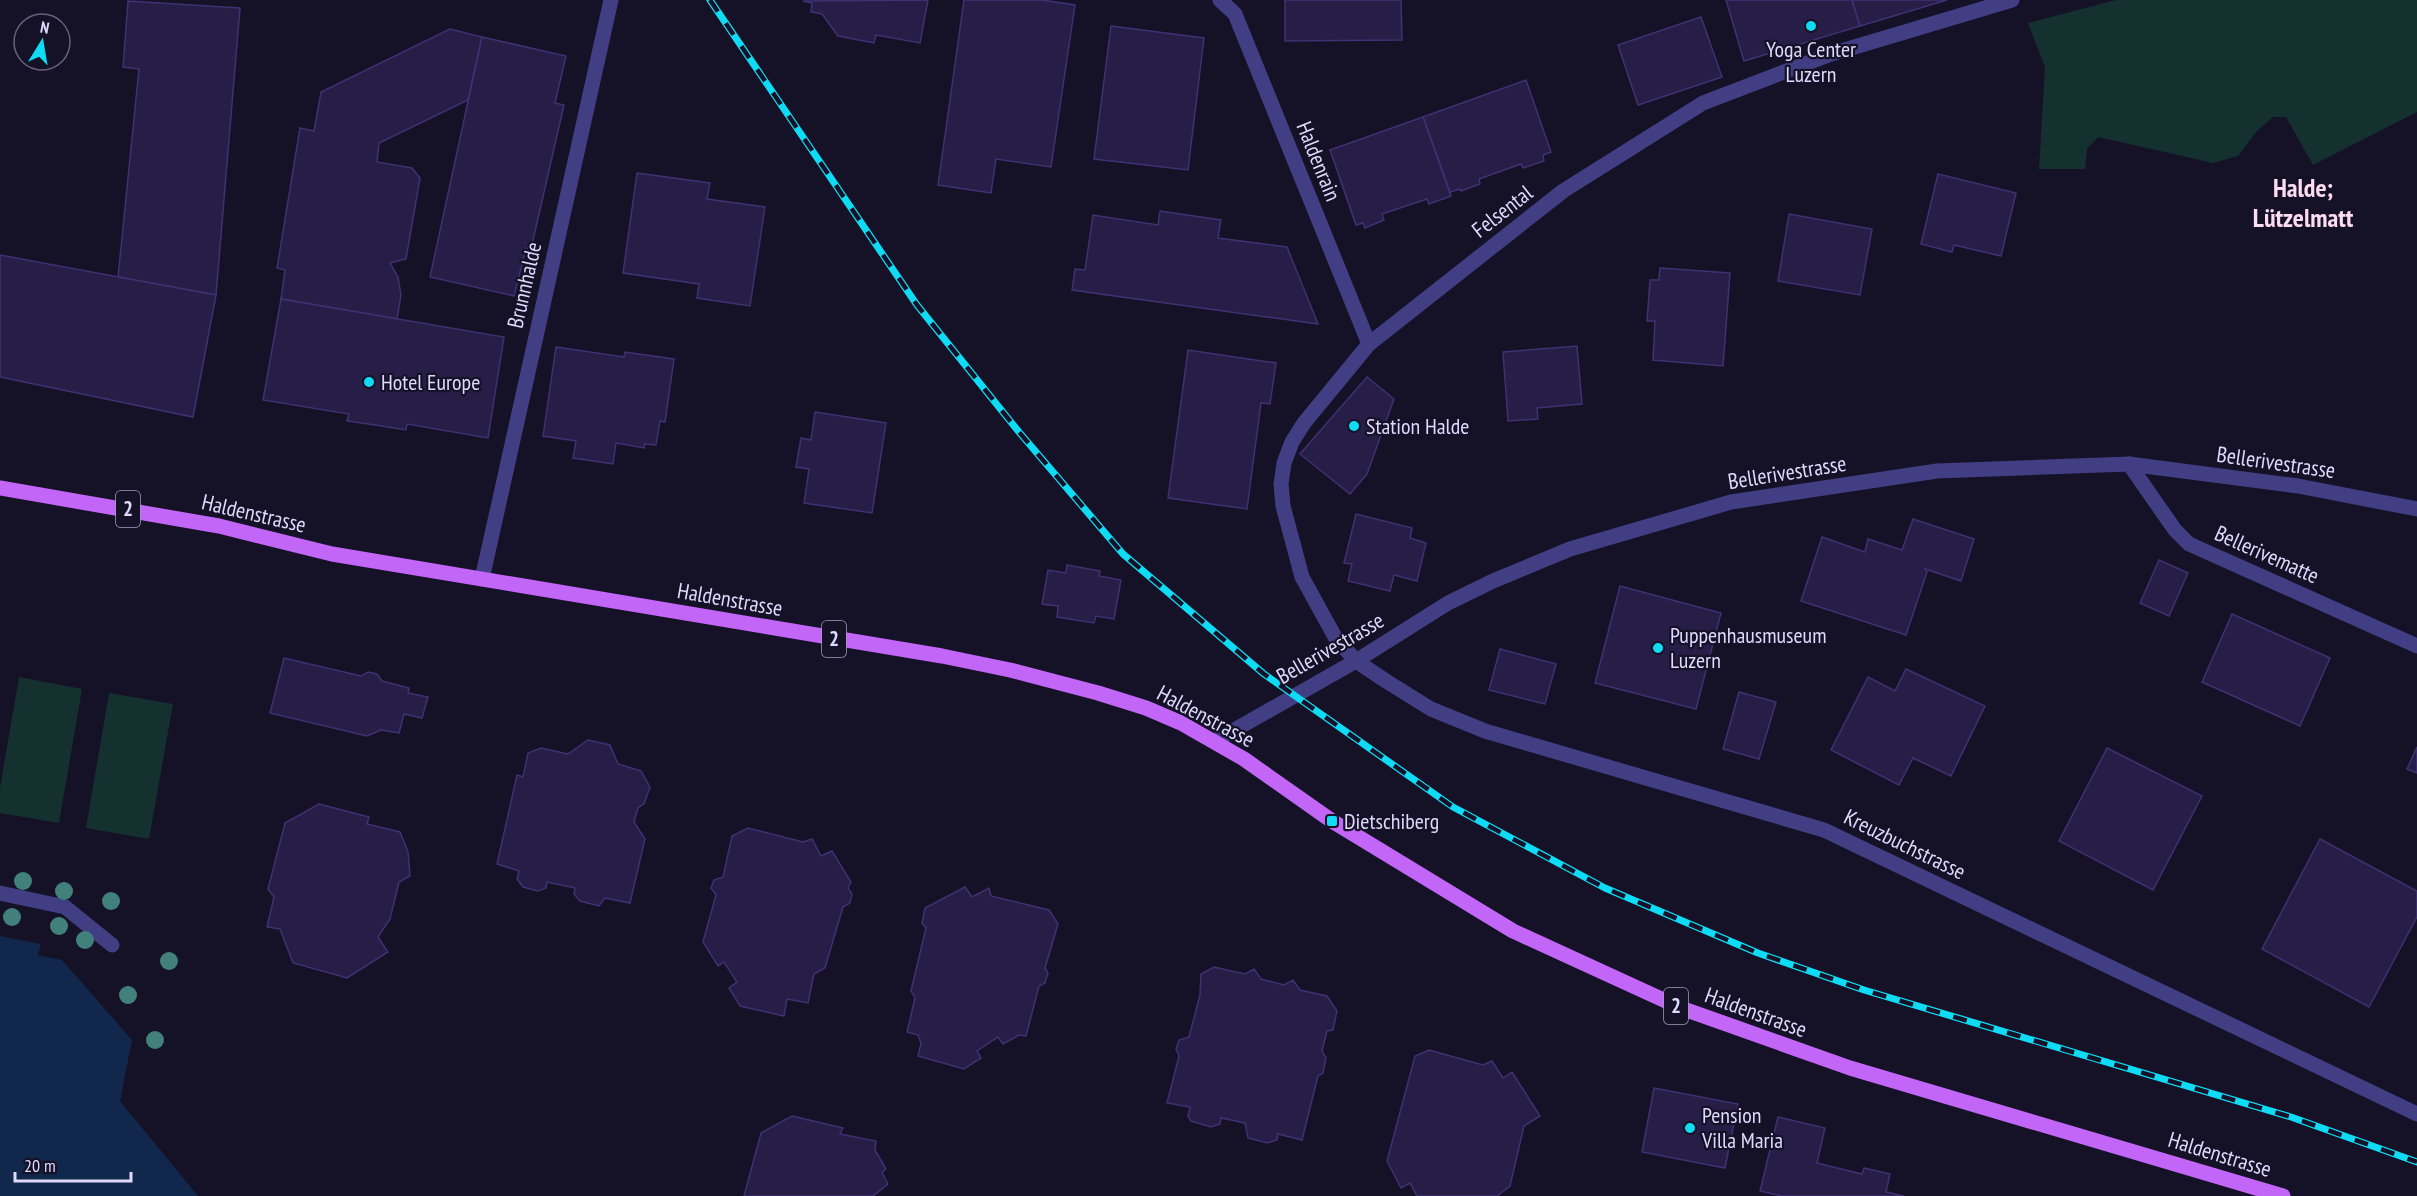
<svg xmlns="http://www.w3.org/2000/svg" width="2417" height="1196" font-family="'PT Sans Narrow',sans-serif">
  <rect width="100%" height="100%" fill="#151127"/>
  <g fill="#143130">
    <path d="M2116 0H2417V112L2313 165 2286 117H2273L2256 132 2238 156 2213 163 2098 137 2087 149 2085 169H2039L2045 67 2028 23Z"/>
    <path d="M19 677 82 689 59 823 0 813V788Z"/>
    <path d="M109 693 173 704 149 839 86 828Z"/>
  </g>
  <path fill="#11274b" d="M0 936 41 944 38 955 62 960 132 1040 120 1101 198 1196H0Z"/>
  <g fill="#271e48" stroke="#3f3172" stroke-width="1.5">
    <path d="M928 0 920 43 876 35 874 43 838 36 822 14 811 12 812 3 803 1Z"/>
    <path d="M964 0H1042L1075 5 1051 167 996 159 991 193 938 185Z"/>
    <path d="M1285 0H1401L1402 40 1285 41Z"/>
    <path d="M1726 0H1852L1860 26 1744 61Z"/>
    <path d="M1852 0H1947L1860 26Z"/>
    <path d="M128 1 240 8 216 295 118 277 139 69 123 67Z"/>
    <path d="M1701 17 1722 77 1638 105 1618 45Z"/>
    <path d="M1111 26 1204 38 1188 170 1094 159Z"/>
    <path d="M450 29 482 37 468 100 379 143 377 162 412 168 420 178 406 259 390 263 398 277 401 295 397 319 281 299 285 270 277 268 300 128 314 131 321 92Z"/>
    <path d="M482 37 566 56 555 103 564 105 531 249 526 248 514 296 430 277Z"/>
    <path d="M1526 80 1551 152 1543 155 1544 161 1523 168 1521 164 1479 179 1480 184 1461 191 1460 189 1450 192 1423 117Z"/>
    <path d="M1423 117 1451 196 1429 204 1427 199 1382 214 1384 220 1365 228 1363 223 1356 225 1330 150Z"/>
    <path d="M637 173 710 183 707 199 765 207 750 306 697 298 699 284 623 273Z"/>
    <path d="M1938 174 2016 193 2001 256 1954 245 1952 252 1921 244Z"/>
    <path d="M1160 211 1221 220 1218 238 1287 247 1318 324 1072 290 1075 269 1085 270 1093 215 1158 225Z"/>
    <path d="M1789 214 1872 229 1860 295 1778 281Z"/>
    <path d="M0 255 216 295 193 417 0 377Z"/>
    <path d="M1660 268 1730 273 1723 366 1653 360 1655 321H1647L1650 280H1659Z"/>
    <path d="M281 299 504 337 488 438 407 424 406 430 375 425 347 421 349 414 263 400Z"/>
    <path d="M1577 346 1582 404 1537 408 1538 419 1508 421 1503 352Z"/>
    <path d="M556 347 624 357 625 352 674 359 665 422 660 421 656 445 645 444 644 448 616 443 613 464 573 458 576 441 543 436Z"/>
    <path d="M1188 350 1276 363 1270 404 1261 403 1247 509 1168 498Z"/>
    <path d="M1367 377 1394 399 1367 474 1350 494 1300 454Z"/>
    <path d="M815 412 886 423 872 513 804 503 809 469 796 467 801 438 811 440Z"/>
    <path d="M1356 514 1412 528 1410 538 1426 543 1417 581 1394 575 1390 591 1348 581 1352 564 1344 563Z"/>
    <path d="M1913 519 1974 539 1961 581 1925 569 1927 572 1906 635 1801 601 1822 537 1865 552 1868 539 1902 550Z"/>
    <path d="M2159 560 2188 573 2169 616 2140 603Z"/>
    <path d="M1067 565 1100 571 1099 576 1121 580 1114 619 1096 616 1094 623 1057 617 1058 606 1042 604 1048 570 1066 573Z"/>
    <path d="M1620 586 1721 613 1696 709 1595 683Z"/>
    <path d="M2232 614 2330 658 2300 726 2202 682Z"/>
    <path d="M1500 649 1556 664 1545 704 1489 690Z"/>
    <path d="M284 658 361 676 368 672 377 674 382 681 409 688 408 693 428 697 422 718 404 714 399 733 381 730 367 736 270 713Z"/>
    <path d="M1906 669 1985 706 1951 776 1913 758 1899 785 1831 750 1868 677 1895 691Z"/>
    <path d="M1739 692 1776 702 1759 759 1723 749Z"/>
    <path d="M588 740 610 745 618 764 641 771 650 787 644 804 638 808 634 822 645 839 630 903 605 898 599 906 580 901 574 894 575 888 547 882 546 888 538 891 523 887 517 879 519 871 497 864 517 775 523 777 528 753 541 748 568 754Z"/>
    <path d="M2417 747V773L2407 769Z"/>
    <path d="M2107 748 2202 796 2153 890 2059 841Z"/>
    <path d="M319 804 369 817 367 824 400 832 408 852 410 876 399 882 390 919 378 937 388 952 347 978 293 963 280 929 267 927 274 897 268 889 285 823Z"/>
    <path d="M748 828 803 842 812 839 821 856 832 851 851 882 848 888 852 894 850 903 843 907 825 968 814 974 808 1003 787 999 784 1016 740 1006 729 988 737 982 724 962 718 966 703 942 716 895 711 888 714 880 723 877 732 836Z"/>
    <path d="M2320 839 2417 891V917L2369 1007 2262 949Z"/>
    <path d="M965 887 972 897 989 888 991 896 1049 910 1058 924 1045 968 1048 973 1045 983 1039 986 1026 1036 1019 1035 1003 1044 998 1037 977 1051 981 1058 964 1069 918 1056 921 1043 918 1035 907 1032 915 998 911 991 926 928 922 923 925 908Z"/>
    <path d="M1214 967 1245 974 1254 969 1261 979 1284 985 1293 980 1300 990 1327 996 1337 1011 1333 1030 1327 1031 1322 1051 1326 1058 1323 1073 1318 1076 1302 1140 1278 1134 1277 1140 1267 1143 1248 1138 1245 1123 1221 1118 1220 1124 1211 1127 1191 1121 1188 1116 1190 1107 1167 1103 1179 1056 1176 1049 1179 1040 1189 1037 1200 995 1201 974Z"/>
    <path d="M1429 1050 1483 1065 1492 1061 1503 1078 1512 1072 1540 1116 1524 1126 1510 1186 1497 1196H1417L1410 1183 1401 1188 1387 1161 1415 1056Z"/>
    <path d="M1654 1088 1738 1104 1725 1168 1642 1152Z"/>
    <path d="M792 1116 843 1128 840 1134 876 1141 875 1150 886 1169 882 1172 888 1184 873 1196H744L761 1133Z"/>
    <path d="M1778 1117 1825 1128 1817 1163 1862 1174 1864 1168 1890 1174 1886 1192 1904 1196H1782L1760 1191Z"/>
  </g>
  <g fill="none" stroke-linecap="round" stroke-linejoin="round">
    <g stroke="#423e84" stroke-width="15">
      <path d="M1220 0 1235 14 1369 344"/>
      <path d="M2012 0 1831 54 1703 103 1563 191 1369 344 1304 423 1292 442 1284 463 1281 484 1283 506 1302 577 1335 637 1356 661 1386 681 1431 709 1485 731 1824 830 2417 1114"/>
      <path d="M2129 464 2175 530 2189 544 2417 646"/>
      <path d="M482 579 611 0"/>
      <path d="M1215 741 1356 661 1448 603 1493 581 1570 549 1731 502 1937 471 2129 464 2298 486 2417 509"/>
      <path d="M0 893 65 907 112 945"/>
    </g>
    <path stroke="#c266f8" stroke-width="15" d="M0 488 219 526 332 554 942 656 1010 670 1098 693 1146 708 1181 723 1244 759 1332 821 1513 931 1681 1008 1850 1068 2283 1196"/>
    <defs>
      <path id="rail" d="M710 0 917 305 1019 432 1123 554 1264 674 1453 807 1605 888 1758 953 1864 990 2291 1117 2417 1162"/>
    </defs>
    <use href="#rail" stroke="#0fdbf4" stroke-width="7"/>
    <use href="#rail" stroke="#151127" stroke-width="4.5" stroke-dasharray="14" stroke-linecap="butt"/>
  </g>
  <g fill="#42807b">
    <circle cx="23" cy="881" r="9"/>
    <circle cx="64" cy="891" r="9"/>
    <circle cx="111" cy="901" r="9"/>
    <circle cx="12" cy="917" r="9"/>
    <circle cx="59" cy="926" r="9"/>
    <circle cx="85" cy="940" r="9"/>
    <circle cx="169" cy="961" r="9"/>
    <circle cx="128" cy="995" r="9"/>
    <circle cx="155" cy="1040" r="9"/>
  </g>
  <g fill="#0fdbf4" stroke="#151127" stroke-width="2">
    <circle cx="1811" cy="26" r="6"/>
    <circle cx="369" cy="382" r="6"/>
    <circle cx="1354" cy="426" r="6"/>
    <circle cx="1658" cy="648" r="6"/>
    <rect x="1326" y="815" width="12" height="12" rx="3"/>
    <circle cx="1690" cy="1128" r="6"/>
  </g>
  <g text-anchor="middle" stroke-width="4.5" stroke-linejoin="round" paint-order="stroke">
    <g fill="#151127" stroke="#a29dbd" stroke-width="1.5">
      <rect x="116" y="491" width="24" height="36" rx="4.5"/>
      <rect x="822" y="621" width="24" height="36" rx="4.5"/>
      <rect x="1664" y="988" width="24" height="36" rx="4.5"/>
    </g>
    <g font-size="21" font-weight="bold" fill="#ded9fd">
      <text x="128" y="516">2</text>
      <text x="834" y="646">2</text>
      <text x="1676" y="1013">2</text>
    </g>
    <g font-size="22" fill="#ded9fd" stroke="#151127" text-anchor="start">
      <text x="1811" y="57" text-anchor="middle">Yoga Center<tspan x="1811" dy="25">Luzern</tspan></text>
      <text x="381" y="390">Hotel Europe</text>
      <text x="1366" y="434">Station Halde</text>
      <text x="1670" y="643">Puppenhausmuseum<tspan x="1670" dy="25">Luzern</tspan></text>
      <text x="1344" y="829">Dietschiberg</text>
      <text x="1702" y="1123">Pension<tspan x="1702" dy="25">Villa Maria</tspan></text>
    </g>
    <g font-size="22" fill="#ded9fd" stroke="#151127">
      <text transform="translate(1319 161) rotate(68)" y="8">Haldenrain</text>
      <text transform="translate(1502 211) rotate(-38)" y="8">Felsental</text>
      <text transform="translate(524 285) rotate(-77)" y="8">Brunnhalde</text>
      <text transform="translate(2276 462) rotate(8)" y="8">Bellerivestrasse</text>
      <text transform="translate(1787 472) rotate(-9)" y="8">Bellerivestrasse</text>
      <text transform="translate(254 513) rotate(13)" y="8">Haldenstrasse</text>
      <text transform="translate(2267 554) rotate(24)" y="8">Bellerivematte</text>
      <text transform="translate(730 599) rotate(10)" y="8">Haldenstrasse</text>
      <text transform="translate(1330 648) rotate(-30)" y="8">Bellerivestrasse</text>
      <text transform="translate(1206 716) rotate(28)" y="8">Haldenstrasse</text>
      <text transform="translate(1905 844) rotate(26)" y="8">Kreuzbuchstrasse</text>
      <text transform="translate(1756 1012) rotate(20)" y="8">Haldenstrasse</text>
      <text transform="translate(2220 1154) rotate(17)" y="8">Haldenstrasse</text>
    </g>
    <g font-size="26" font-weight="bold" fill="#fddbf1" stroke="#151127">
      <text x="2303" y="197">Halde;<tspan x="2303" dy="30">Lützelmatt</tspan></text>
    </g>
  </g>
  <g transform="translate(42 42) rotate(11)"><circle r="28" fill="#151127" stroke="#65617d" stroke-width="1.5"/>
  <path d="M0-4.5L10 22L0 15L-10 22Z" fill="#0fdbf4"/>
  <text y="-9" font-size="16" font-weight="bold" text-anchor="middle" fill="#ded9fd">N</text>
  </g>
  <path d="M15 1172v9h116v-9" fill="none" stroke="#ded9fd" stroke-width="3"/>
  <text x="24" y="1172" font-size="18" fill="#ded9fd" stroke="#151127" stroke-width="4.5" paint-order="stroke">20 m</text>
</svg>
